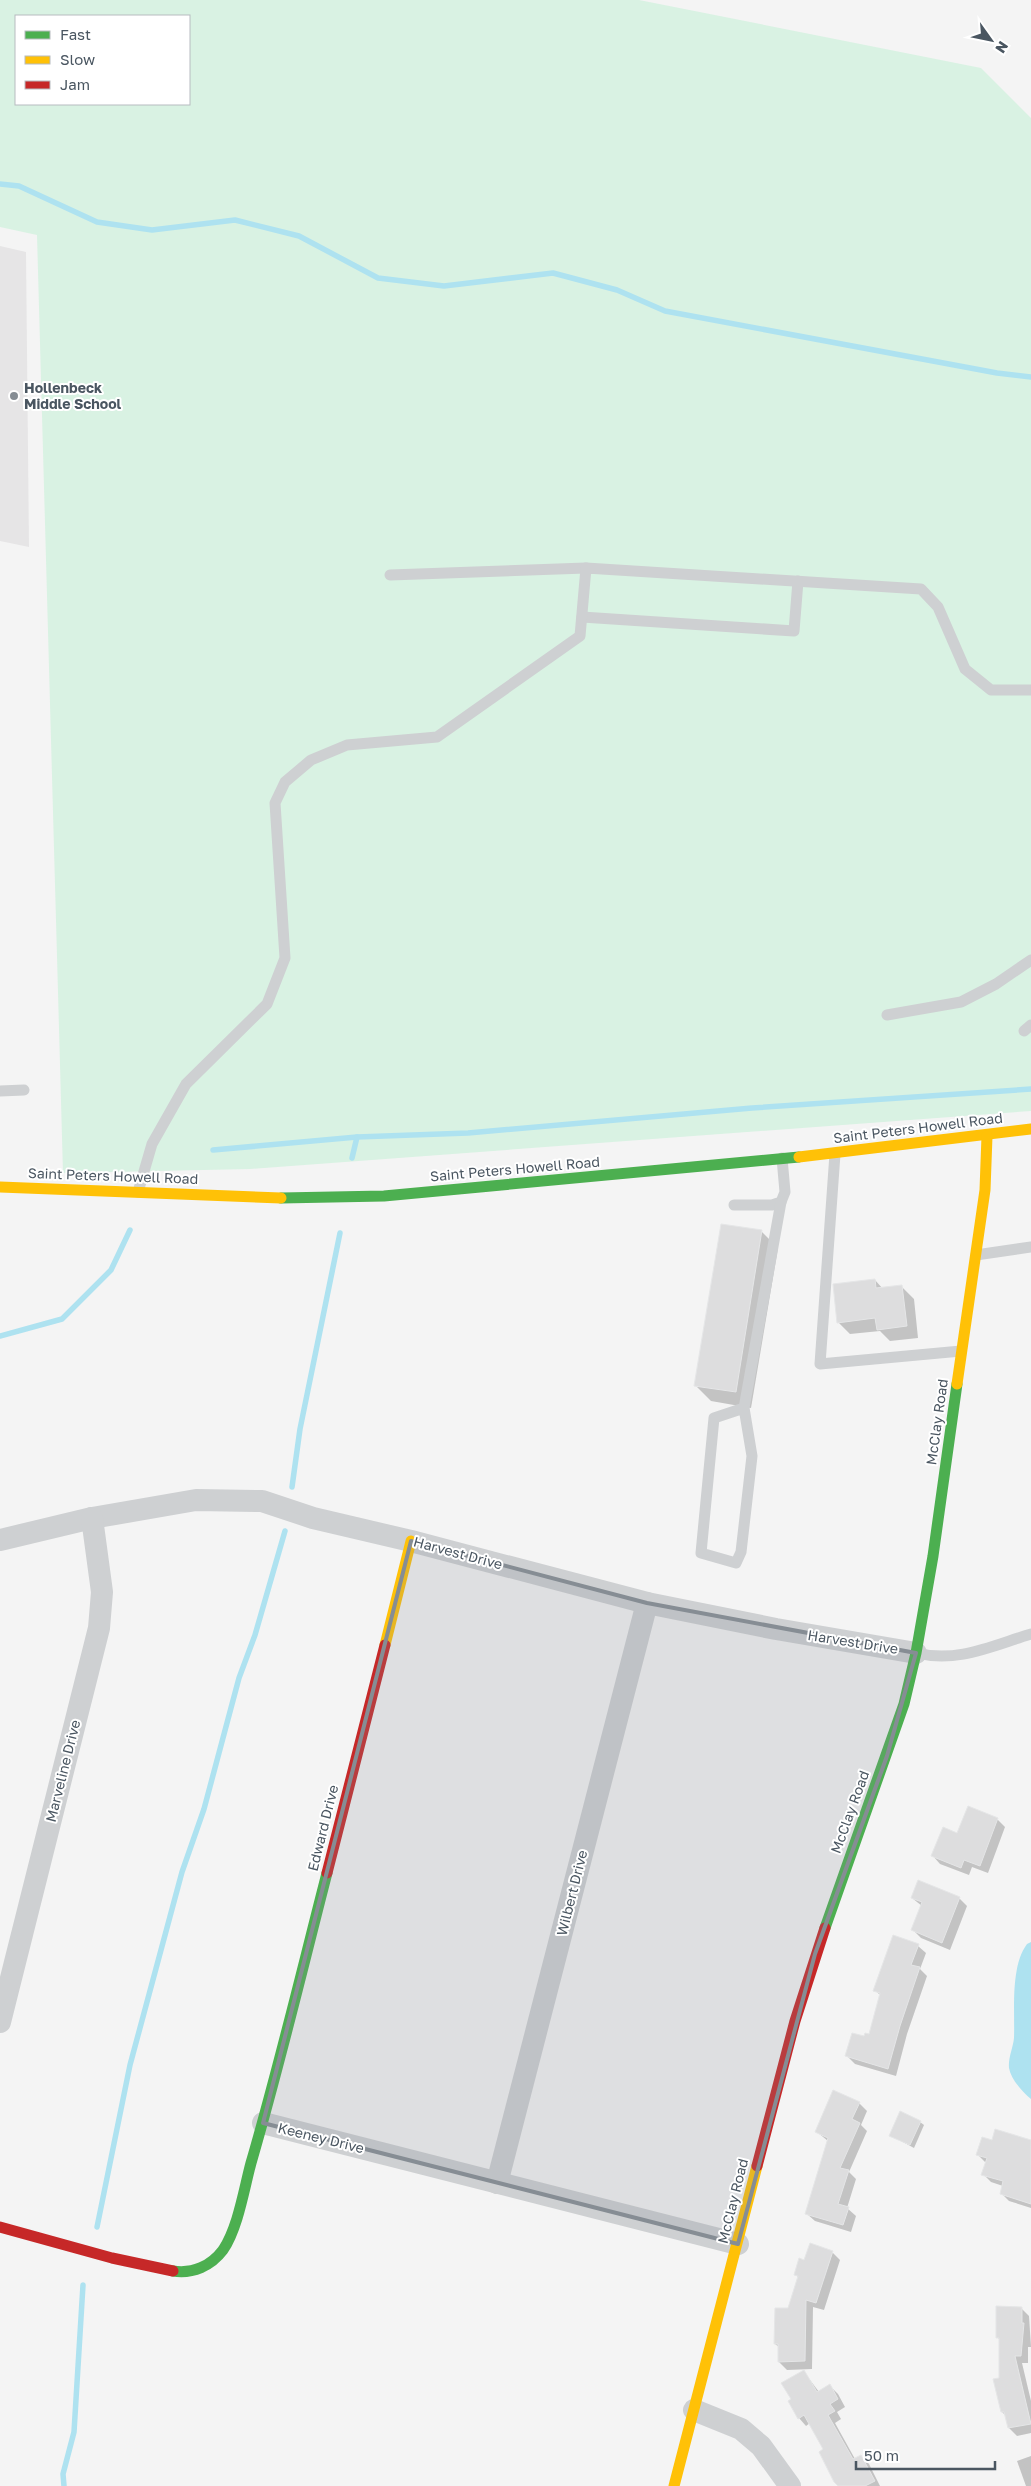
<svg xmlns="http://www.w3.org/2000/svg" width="1031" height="2486" font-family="'Golos Text',sans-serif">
  <rect width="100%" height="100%" fill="#f4f4f4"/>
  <path fill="#e6e5e6" d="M0 246 26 252 29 547 0 541Z"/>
  <path fill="#d9f2e3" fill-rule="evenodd" d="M0 0H639L981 68 1031 118V1111L250 1169 63 1173 37 235 0 227ZM16 16H189V104H16Z"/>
  <path fill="#aee2f0" d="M1031 1942V2099C1022 2092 1011 2079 1009 2068 1008 2058 1013 2048 1014 2038 1015 2010 1010 1967 1027 1944Z"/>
  <g fill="#0003">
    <path d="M722 1225 762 1232 778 1248 751 1408 711 1401 695 1385Z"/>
    <path d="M875 1280 883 1289 902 1287 914 1299 918 1338 890 1341 880 1331 850 1334 838 1322Z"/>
    <path d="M997 1819 1005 1827 988 1873 972 1867 969 1875 940 1864 933 1856 958 1834Z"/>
    <path d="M912 1898H959L967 1906 950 1950 921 1938 913 1930 922 1906Z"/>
    <path d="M918 1946 926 1953 920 1969 927 1976 907 2034 896 2076 855 2064 847 2056 865 2038 870 2035 881 1996 875 1990Z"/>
    <path d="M859 2103 867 2111 861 2125 867 2131 849 2172 856 2179 847 2208 856 2216 851 2232 815 2221 807 2214 828 2141 817 2132Z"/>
    <path d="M920 2122 924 2125 914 2148 890 2135Z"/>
    <path d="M992 2141H1031V2208L1009 2201 1001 2193 1003 2186 991 2182 983 2174 986 2163 978 2155Z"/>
    <path d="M832 2252 840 2260 824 2310 813 2307 812 2369 787 2370 779 2362V2347L775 2344 799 2278 796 2275 805 2262Z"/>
    <path d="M1021 2308 1029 2316 1031 2347H1028V2363H1022L1031 2401V2433L1017 2436 1009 2428 1006 2416 1002 2412 1001 2341 997 2337Z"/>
    <path d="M804 2372 819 2392 830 2386 838 2394 845 2407 837 2412 841 2419 835 2423 855 2459 861 2456 869 2464 880 2486H839L825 2450 810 2423 806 2426 799 2418 792 2399Z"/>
    <path d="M1031 2456V2486H1026L1017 2461Z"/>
  </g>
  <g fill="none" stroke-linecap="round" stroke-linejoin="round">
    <g stroke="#aee2f0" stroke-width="5.5">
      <path d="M0 184 19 186 97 222 152 230 235 220 299 236 378 278 444 286 553 273 617 290 665 311 997 373 1031 377"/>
      <path d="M213 1150 357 1137 468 1133 752 1108 1031 1089"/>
      <path d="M352 1158 357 1137"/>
      <path d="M0 1336 62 1319 111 1270 130 1230"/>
      <path d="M292 1487 300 1429 340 1233"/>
      <path d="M97 2227 130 2065 182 1872 204 1809 239 1678 255 1635 285 1531"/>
      <path d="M64 2486 63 2474 74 2432 83 2285"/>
    </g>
  </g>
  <g fill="#ddddde" stroke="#e5e6e7">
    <path d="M721 1224 762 1230 736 1392 694 1386Z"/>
    <path d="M875 1279 876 1288 902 1285 907 1326 877 1330 875 1318 837 1323 833 1284Z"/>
    <path d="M968 1806 998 1818 980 1866 964 1860 961 1868 931 1856 943 1827 957 1833Z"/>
    <path d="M918 1880 960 1897 942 1943 911 1930 922 1902 911 1898Z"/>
    <path d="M893 1935 919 1944 911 1965 920 1967 900 2026 888 2069 845 2056 852 2033 864 2036 865 2033 869 2034 880 1993 873 1991Z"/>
    <path d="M833 2090 860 2102 852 2119 860 2123 840 2168 849 2170 838 2204 849 2207 843 2225 805 2214 828 2138 815 2132Z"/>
    <path d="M900 2111 921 2121 910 2145 889 2136Z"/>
    <path d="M995 2129 1031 2140V2204L1000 2194 1003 2181 981 2175 987 2158 976 2155 982 2137 992 2140Z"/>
    <path d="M810 2243 833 2251 816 2303 806 2300 805 2361 778 2362V2344H774L775 2308H788L798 2276 794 2275 799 2258 804 2260Z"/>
    <path d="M996 2306 1022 2307V2323H1024L1021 2356H1015L1031 2424 1008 2428 1004 2412H1001L993 2379 999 2378V2338H996Z"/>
    <path d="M804 2370 817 2392 830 2384 838 2399 830 2404 835 2411 828 2415 853 2459 861 2455 875 2481 865 2486H838L834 2482 819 2452 823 2449 804 2415 798 2419 788 2401 791 2399 781 2383Z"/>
  </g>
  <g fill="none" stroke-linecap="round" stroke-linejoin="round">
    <g stroke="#ced0d2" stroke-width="11">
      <path d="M390 575 586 568"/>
      <path d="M582 617 794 631 798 581"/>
      <path d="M887 1015 961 1002 996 984 1031 960"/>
      <path d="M1024 1031 1031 1025"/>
      <path d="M0 1091 24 1090"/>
      <path d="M835 1154 820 1364 961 1351"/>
      <path d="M138 1192 152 1144 186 1084 267 1004 285 958 275 803 285 782 311 760 347 745 437 737 580 636 586 568 921 589 938 607 965 669 991 690H1031"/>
      <path d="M734 1205H772L781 1202 785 1192 782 1158"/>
      <path d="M976 1255 1031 1247"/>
      <path d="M744 1408 714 1418 701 1553 736 1563 741 1552 752 1456 744 1408 781 1202"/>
      <path d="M916 1653C958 1663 991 1646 1031 1634"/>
    </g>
    <g stroke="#ced0d2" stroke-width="22">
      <path d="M0 1540 92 1518 196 1500 262 1501 313 1518 411 1541 647 1603 776 1629 916 1653"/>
      <path d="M0 2022 99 1628 102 1592 92 1518"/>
      <path d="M263 2123 738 2244"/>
      <path d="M497 2183 647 1603"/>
      <path d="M694 2410 741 2429 761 2446 790 2486"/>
    </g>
    <g stroke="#4caf50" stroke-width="11">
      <path d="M281 1198 384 1196 799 1157"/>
      <path d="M825 1928 904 1704 916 1653 933 1556 957 1384"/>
      <path d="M173 2271C193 2274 211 2266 223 2250 238 2228 244 2189 251 2163 279 2067 302 1970 327 1873"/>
    </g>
    <g stroke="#ffc107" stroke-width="11">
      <path d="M799 1157 1031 1129"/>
      <path d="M0 1187 281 1198"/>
      <path d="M957 1384 985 1190 987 1136"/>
      <path d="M385 1645 411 1541"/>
      <path d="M674 2486 757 2166"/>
    </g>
    <g stroke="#c62828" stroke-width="11">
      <path d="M327 1873 385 1645"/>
      <path d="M757 2166 795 2021 825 1928"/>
      <path d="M0 2227 112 2258 173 2271"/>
    </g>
  </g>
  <path fill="#868d94" fill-opacity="0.2" stroke="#868d94" stroke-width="4" stroke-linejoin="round" d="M411 1541 647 1603 916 1653 887 1756 815 1954 738 2244 263 2123Z"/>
  <circle fill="#868d94" stroke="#fff" stroke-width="2" cx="14" cy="396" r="5"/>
  <g text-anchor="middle" stroke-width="4" stroke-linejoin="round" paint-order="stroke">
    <g font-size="14" font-weight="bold" fill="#4a5661" stroke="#fff" text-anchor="start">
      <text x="24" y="393">Hollenbeck<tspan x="24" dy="16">Middle School</tspan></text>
    </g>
    <g font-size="14" fill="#4a5661" stroke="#fff">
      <text transform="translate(918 1128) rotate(-7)" y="5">Saint Peters Howell Road</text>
      <text transform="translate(515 1169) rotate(-5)" y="5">Saint Peters Howell Road</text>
      <text transform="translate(113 1176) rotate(2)" y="5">Saint Peters Howell Road</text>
      <text transform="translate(937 1422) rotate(-82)" y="5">McClay Road</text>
      <text transform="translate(458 1553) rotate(15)" y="5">Harvest Drive</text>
      <text transform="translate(853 1642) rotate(9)" y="5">Harvest Drive</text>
      <text transform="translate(63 1771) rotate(-76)" y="5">Marveline Drive</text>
      <text transform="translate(850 1812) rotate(-70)" y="5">McClay Road</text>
      <text transform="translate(323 1828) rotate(-76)" y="5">Edward Drive</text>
      <text transform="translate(572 1893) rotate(-76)" y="5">Wilbert Drive</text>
      <text transform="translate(321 2138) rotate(14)" y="5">Keeney Drive</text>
      <text transform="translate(733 2201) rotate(-76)" y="5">McClay Road</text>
    </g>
  </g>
  <rect x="15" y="15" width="175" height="90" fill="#ffffff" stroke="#b7bbc0"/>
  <rect x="25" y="31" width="25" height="8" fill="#4caf50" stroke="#b7bbc0"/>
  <text x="60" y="40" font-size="15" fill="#4a5661">Fast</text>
  <rect x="25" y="56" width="25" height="8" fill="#ffc107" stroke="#b7bbc0"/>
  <text x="60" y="65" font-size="15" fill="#4a5661">Slow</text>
  <rect x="25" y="81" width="25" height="8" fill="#c62828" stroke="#b7bbc0"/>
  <text x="60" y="90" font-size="15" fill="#4a5661">Jam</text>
  <g transform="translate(991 40) rotate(123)" stroke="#ffffff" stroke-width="4" paint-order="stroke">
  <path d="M0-4L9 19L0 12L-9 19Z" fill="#4a5661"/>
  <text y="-8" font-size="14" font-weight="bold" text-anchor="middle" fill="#4a5661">N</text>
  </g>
  <path d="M856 2461v8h139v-8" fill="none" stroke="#4a5661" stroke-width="2.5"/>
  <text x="864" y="2461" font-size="15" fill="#4a5661" stroke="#ffffff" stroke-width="4" paint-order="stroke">50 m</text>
</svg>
